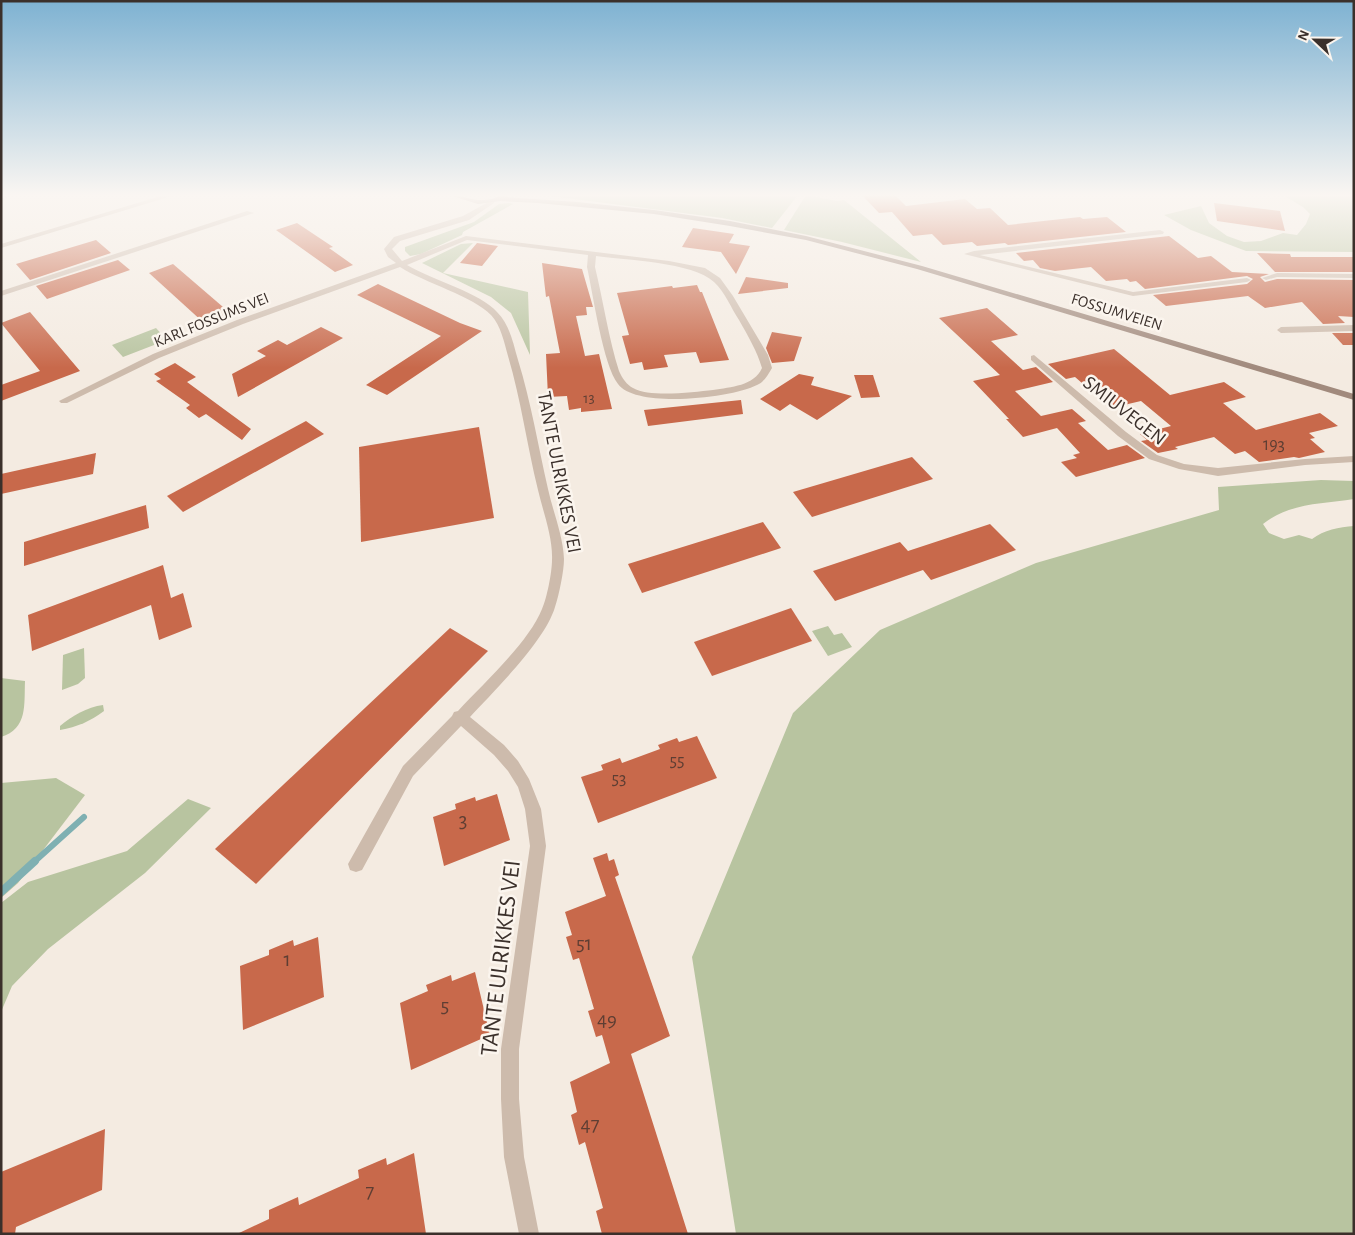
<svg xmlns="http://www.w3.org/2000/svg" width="1355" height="1235" font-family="'Alegreya Sans',sans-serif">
  <rect width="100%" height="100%" fill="#f4ebe1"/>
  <g fill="#b8c4a0">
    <path d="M543 195H798L772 228 722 218Z"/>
    <path d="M806 195 837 201 844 200 921 262 842 242 784 230Z"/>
    <path d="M1283 195H1354V252L1246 251 1191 230 1164 215 1201 206 1209 223 1227 236 1244 242 1261 241 1283 233 1297 235 1306 224 1310 214 1303 207Z"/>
    <path d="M509 203 513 204 463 232 462 235 421 254 410 256 405 251V247L474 222 499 204Z"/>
    <path d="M473 243 443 273 528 292 530 355 511 313 491 297 422 263 461 244Z"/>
    <path d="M156 328 167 340 123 357 112 345Z"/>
    <path d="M1321 480 1354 481V499C1322 504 1289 503 1263 524L1269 533 1284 539 1299 535 1312 539C1324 530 1339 527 1354 526V1234H736L692 957 793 713 880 630 1036 563 1219 510 1218 487Z"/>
    <path d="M828 626 834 635 842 633 852 647 828 656 812 631Z"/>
    <path d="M84 648 85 678 78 684 62 690 63 655Z"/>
    <path d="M1 678 25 681C24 704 28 729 1 737Z"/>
    <path d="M103 705 104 711C91 721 77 727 60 730V726C72 716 87 707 103 705Z"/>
    <path d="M56 778 85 795 18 883 1 898V783Z"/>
    <path d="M188 799 211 808 145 873 48 949 12 986 1 1012V903L28 882 127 851Z"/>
  </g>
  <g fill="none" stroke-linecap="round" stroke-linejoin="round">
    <path stroke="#7fb0b2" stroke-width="6" d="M34 862 84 817"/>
    <path stroke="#7fb0b2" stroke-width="8" d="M1 892 35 861"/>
  </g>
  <g fill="#c8694b">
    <path d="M862 195H895L906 206 965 199 977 209 990 208 1008 225 1080 217 1083 219 1107 217 1126 232 1008 245 1005 243 977 246 972 242 943 245 932 234 913 236 892 212 879 213Z"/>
    <path d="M1214 203 1280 211 1285 231 1217 221Z"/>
    <path d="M297 223 333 247 329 248 353 265 335 272 276 230Z"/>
    <path d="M693 228 734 234 729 243 750 246 736 274 721 252 682 247Z"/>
    <path d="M1169 236 1198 258 1211 256 1232 272 1269 274 1260 277 1265 282 1277 279 1354 280V317L1338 316 1345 323 1323 324 1302 302 1265 308 1248 296 1166 306 1153 295 1247 284 1253 279 1247 276 1145 289 1136 281 1130 282 1127 279 1106 281 1091 267 1055 271 1040 268 1033 260 1024 261 1016 253Z"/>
    <path d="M96 240 111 253 30 280 16 264Z"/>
    <path d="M477 243 498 246 482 266 460 263Z"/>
    <path d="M1257 253 1290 254 1291 257H1354V272H1275Z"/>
    <path d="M118 260 130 270 47 299 36 286Z"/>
    <path d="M542 263 582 269 593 307H586L587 315 576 316 585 356 599 354 612 409 581 412V408L569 410 567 396 548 397 546 354 560 353 549 296 546 297Z"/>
    <path d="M173 264 230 313 204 323 149 273Z"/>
    <path d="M746 277 788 283V288L738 294Z"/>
    <path d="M378 284 460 323 482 331 387 395 366 385 441 336 357 295Z"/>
    <path d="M697 285 700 292H702L729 360 700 363 696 352 664 355 668 367 644 370 642 362 630 364 622 336 629 335 617 293 672 286 673 288Z"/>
    <path d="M987 308 1018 335 991 341 1023 370 1036 367 1053 382 1015 391 1041 416 1072 409 1086 421 1078 423 1108 450 1127 445 1145 458 1076 477 1061 462 1077 458 1073 455 1080 453 1057 428 1023 437 1006 419H1009L973 381 1000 375 939 318Z"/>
    <path d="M30 312 80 371 1 401V385L40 371 1 323Z"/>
    <path d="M321 327 343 338 238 397 232 374 266 356 257 351 278 340 287 345Z"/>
    <path d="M772 332 802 337 794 361 772 363 766 348Z"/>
    <path d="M1332 333H1354V345H1343Z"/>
    <path d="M1114 349 1170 395 1224 382 1246 397 1223 403 1256 430 1320 413 1338 426 1309 433 1315 438 1310 439 1325 452 1299 458 1294 457 1259 462 1245 451 1235 454 1214 437 1175 447 1178 449 1158 453 1141 441 1147 440 1140 434 1171 426 1141 401 1111 408 1075 377 1066 379 1048 364Z"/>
    <path d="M175 363 196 377 187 382 251 429 242 440 206 414 199 418 186 408 190 405 156 381 161 379 154 374Z"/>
    <path d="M799 374 814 377 811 385 852 396 817 420 790 404 780 411 760 399Z"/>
    <path d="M854 375H873L880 397 861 398Z"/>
    <path d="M741 400 743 414 648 426 644 410Z"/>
    <path d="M306 421 324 434 183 512 167 496Z"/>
    <path d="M479 427 494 518 361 542 359 447Z"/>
    <path d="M96 453 93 474 1 494V474Z"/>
    <path d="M912 457 933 479 812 517 793 492Z"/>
    <path d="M146 505 149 528 24 566V542Z"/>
    <path d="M763 522 781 548 642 593 628 564Z"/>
    <path d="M990 524 1016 550 931 580 923 570 835 601 813 571 900 542 908 551Z"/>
    <path d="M163 565 171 598 183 593 192 627 159 640 151 605 32 651 28 615Z"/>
    <path d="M791 608 812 641 712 676 694 642Z"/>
    <path d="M450 628 488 651 256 884 215 849Z"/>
    <path d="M697 736 717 778 598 823 581 777 603 770 601 765 620 758 622 763 660 749 658 745 677 738 679 742Z"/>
    <path d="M497 794 510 840 444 866 433 817 456 809 455 804 475 797 476 801Z"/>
    <path d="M607 853 609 861 614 859 619 875 615 877 670 1036 631 1054 688 1234H602L596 1211 603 1208 585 1142 579 1145 571 1115 577 1112 570 1082 610 1063 602 1035 596 1037 588 1011 594 1009 579 958 573 960 566 937 572 935 565 912 606 896 593 858Z"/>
    <path d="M318 937 324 997 243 1030 240 966 269 955V950L293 940 294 946Z"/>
    <path d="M475 972 490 1035 411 1070 400 1003 428 991 426 985 451 975 452 981Z"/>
    <path d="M105 1129 102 1190 16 1227 15 1234H1V1172Z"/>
    <path d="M414 1153 426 1234H237L269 1219V1210L298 1197 299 1205 359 1178 358 1170 386 1158 387 1165Z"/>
  </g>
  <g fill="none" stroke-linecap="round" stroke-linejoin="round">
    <g fill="#cdbbac" fill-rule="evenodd">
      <path d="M164 195H175L1 248V244Z"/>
      <path d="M492 200 494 201V203L469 220 400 241 392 249 402 261 466 236 669 261 705 268 720 278 733 296 768 355 772 368C768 375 764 382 757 385 732 398 636 409 618 384 603 365 593 294 587 267L588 255 467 240 407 265C432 280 481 293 497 312 510 325 513 343 518 360 531 402 538 445 548 489 553 512 563 535 564 559 564 571 559 595 555 607 545 641 495 690 470 717L504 745 518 761 529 779 541 809 546 846 519 1049V1099L524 1157 539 1234H519L504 1157 501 1099V1049L530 846 525 809 518 787 508 771 494 755 461 726 413 776 362 870 356 872 350 870 348 864 403 766 452 716 454 712 458 711C483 684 529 642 542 609 547 598 552 572 552 560 553 537 543 512 538 490 527 445 521 400 508 356 504 342 501 326 491 315 473 296 425 283 400 267L243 324 159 358 67 403H61L59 401 153 354 237 320 396 263 388 257 384 249 394 237 463 216ZM596 256C625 260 693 262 714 282 725 292 731 308 739 320 748 336 757 351 762 368 754 386 731 387 713 390 693 392 651 398 633 388 627 385 622 378 619 371 609 340 603 300 595 267Z"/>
      <path d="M247 211 254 213 1 296V291Z"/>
      <path d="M1160 230 1164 232 1163 234 980 255 1133 292 1247 278 1251 280 1247 282 1133 296 964 254 974 251Z"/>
      <path d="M1277 273 1354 274V278L1277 277 1266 280 1262 278Z"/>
      <path d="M1354 325V331L1281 333 1277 330 1281 327Z"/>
      <path d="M1034 355 1126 432 1157 455 1184 464 1218 468 1305 459 1354 456V462L1305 465 1218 476 1179 469 1149 459 1118 436 1031 360V356Z"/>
    </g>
    <path fill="#a18a7d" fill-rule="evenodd" d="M449 195C461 195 472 201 484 200 493 200 499 195 507 195L505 197 577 202 654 210 730 221 806 236 922 266 1354 394V400L917 269 806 240 730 226 654 214 538 203 500 201 478 204Z"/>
    <path stroke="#3b302b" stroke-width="2.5" stroke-dasharray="0.5 2.5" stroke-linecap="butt" d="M1 201 9 195"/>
  </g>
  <linearGradient id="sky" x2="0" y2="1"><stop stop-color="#7eb2d2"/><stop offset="0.53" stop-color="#faf6f2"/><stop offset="1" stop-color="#faf6f2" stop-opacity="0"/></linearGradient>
  <rect width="1355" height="368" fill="url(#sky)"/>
  <g text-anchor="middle" stroke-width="5" stroke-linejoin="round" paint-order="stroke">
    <g font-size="15" fill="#5e3e33">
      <text x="589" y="403">13</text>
    </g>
    <g font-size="16" fill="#3b302b" stroke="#fbf5ee">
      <text transform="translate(1117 311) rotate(17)" y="6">FOSSUMVEIEN</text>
      <text transform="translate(211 319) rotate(-22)" y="6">KARL FOSSUMS VEI</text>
    </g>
    <g font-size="18" fill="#5e3e33">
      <text x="1274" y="450">193</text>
      <text x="677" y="766">55</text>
      <text x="619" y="784">53</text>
    </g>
    <g font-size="20" fill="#3b302b" stroke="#fbf5ee">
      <text transform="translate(1125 410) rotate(38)" y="7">SMIUVEGEN</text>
      <text transform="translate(560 472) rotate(79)" y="7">TANTE ULRIKKES VEI</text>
    </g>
    <g font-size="21" fill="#5e3e33">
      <text x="463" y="827">3</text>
      <text x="584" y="950">51</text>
      <text x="287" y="966">1</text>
      <text x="445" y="1012">5</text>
      <text x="607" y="1026">49</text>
      <text x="590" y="1131">47</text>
      <text x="370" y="1198">7</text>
    </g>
    <g font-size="24" fill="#3b302b" stroke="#fbf5ee">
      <text transform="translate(500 958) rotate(-83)" y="8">TANTE ULRIKKES VEI</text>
    </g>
  </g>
  <rect width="1355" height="1235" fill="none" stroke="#3b302b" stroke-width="5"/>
  <g transform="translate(1315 40) rotate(292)" stroke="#fbf5ee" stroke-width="4" paint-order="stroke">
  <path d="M0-4L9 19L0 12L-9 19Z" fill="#3b302b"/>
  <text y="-8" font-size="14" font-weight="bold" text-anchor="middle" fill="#3b302b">N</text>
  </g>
</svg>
